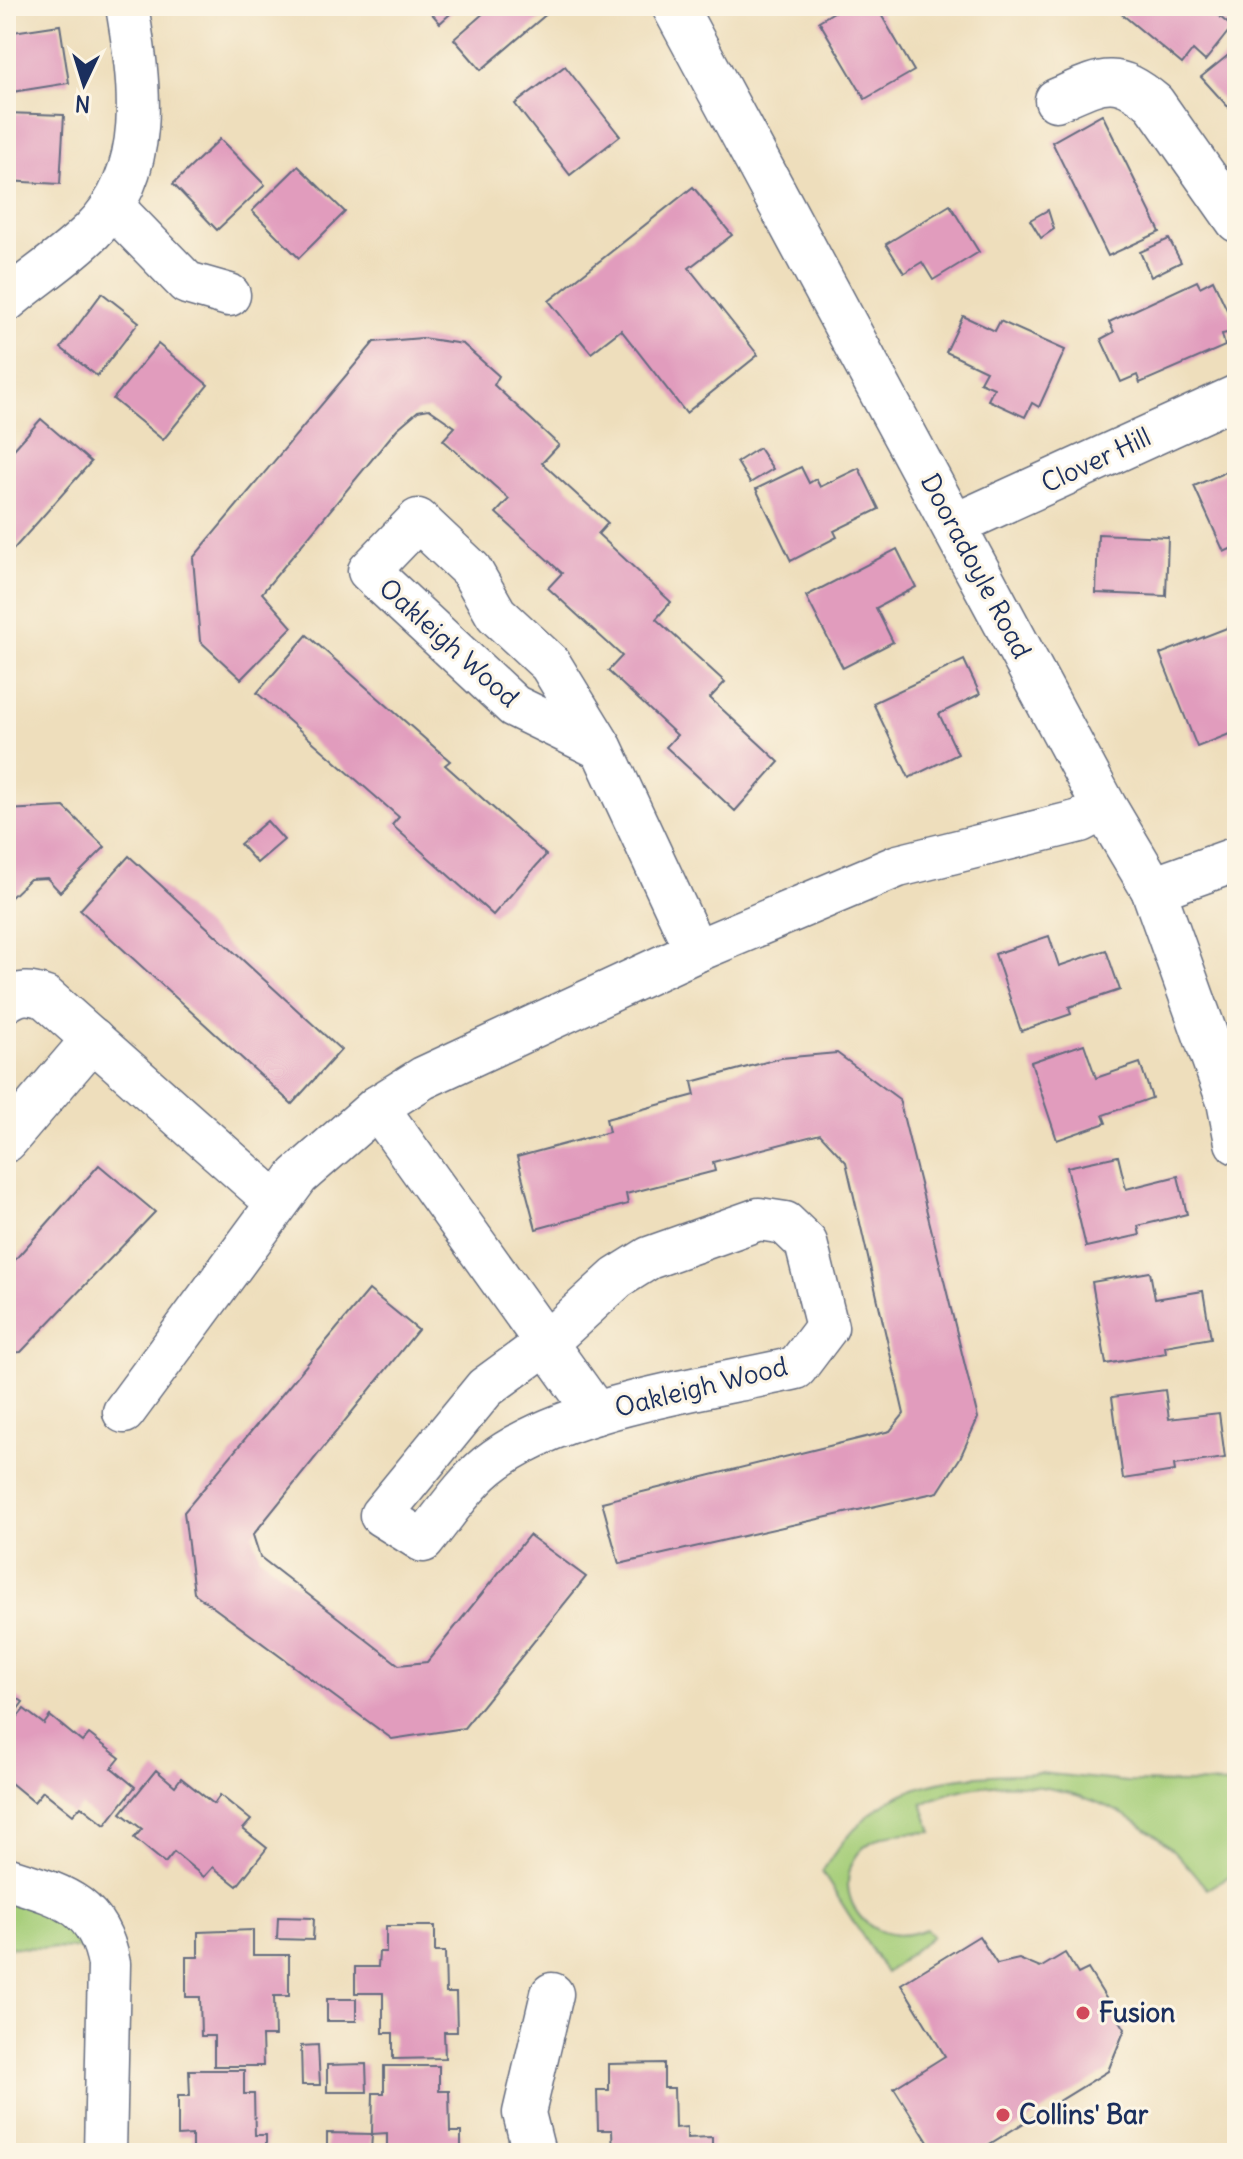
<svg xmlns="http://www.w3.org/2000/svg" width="1243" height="2159" font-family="Delius,sans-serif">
  <rect width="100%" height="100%" fill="#fcf5e5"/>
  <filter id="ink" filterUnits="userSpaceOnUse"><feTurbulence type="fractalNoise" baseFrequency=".0125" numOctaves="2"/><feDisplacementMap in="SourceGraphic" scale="16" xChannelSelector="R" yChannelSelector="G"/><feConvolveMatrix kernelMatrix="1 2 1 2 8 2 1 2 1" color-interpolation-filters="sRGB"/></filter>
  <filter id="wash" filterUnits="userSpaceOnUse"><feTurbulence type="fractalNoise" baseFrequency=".006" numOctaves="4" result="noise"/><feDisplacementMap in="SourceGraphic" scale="32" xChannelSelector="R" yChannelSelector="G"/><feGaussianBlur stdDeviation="1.8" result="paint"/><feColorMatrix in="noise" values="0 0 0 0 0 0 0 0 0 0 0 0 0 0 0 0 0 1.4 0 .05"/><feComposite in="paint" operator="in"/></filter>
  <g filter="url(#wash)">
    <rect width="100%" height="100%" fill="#eedebc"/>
    <g fill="#a6ce79" stroke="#607e6c" stroke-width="2">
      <path d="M1040 1773 1127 1782 1237 1784V1867L1231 1875 1207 1889C1194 1874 1181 1856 1165 1843 1099 1787 1000 1766 922 1804L932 1832C916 1833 896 1832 882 1837 817 1861 853 1959 926 1929L932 1936 886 1973 822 1872C878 1779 941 1776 1040 1773Z"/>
      <path d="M6 1898 68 1921 84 1949 6 1947Z"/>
    </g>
    <g id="blocks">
      <g fill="#e19cbd">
        <path d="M425 6H459L440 23Z"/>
        <path d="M480 6H556L481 70 454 39 485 12Z"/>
        <path d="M844 6H876L914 71 865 99 819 21Z"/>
        <path d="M1112 6H1207L1232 27 1205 61 1193 50 1182 64Z"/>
        <path d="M60 25 69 83 6 93V33Z"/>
        <path d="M1237 48V117L1201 77Z"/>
        <path d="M565 66 620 136 570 175 515 104Z"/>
        <path d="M6 113 64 115 60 184 6 181Z"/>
        <path d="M1102 114 1160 232 1108 256 1052 142Z"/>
        <path d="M220 139 265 185 217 230 173 184Z"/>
        <path d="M298 166 345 212 299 258 252 211Z"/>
        <path d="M693 187 732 235 689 268 758 355 686 413 621 330 591 353 549 301Z"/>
        <path d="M950 205 979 252 933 280 922 262 904 273 886 244Z"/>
        <path d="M1048 210 1054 229 1041 238 1030 220Z"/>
        <path d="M1169 239 1181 262 1151 277 1140 252Z"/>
        <path d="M1213 280 1237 331 1222 334 1225 346 1140 383 1137 375 1121 382 1101 339 1114 332 1109 322 1197 281 1200 287Z"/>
        <path d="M102 293 139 322 97 376 61 348Z"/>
        <path d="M963 316 995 331 1000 321 1065 350 1039 407 1032 403 1025 417 988 400 994 388 980 382 986 371 946 352Z"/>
        <path d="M422 338 463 344 499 376 494 385 559 445 542 463 608 523 598 534 671 602 656 619 725 682 710 698 779 762 735 811 666 747 677 735 608 671 622 656 548 588 562 573 496 513 509 499 443 440 455 427 429 409 418 411 397 429 262 593 292 627 241 679 200 641 193 558 374 342Z"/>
        <path d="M158 344 208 385 163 440 113 399Z"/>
        <path d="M41 419 91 462 12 551 6 545V458Z"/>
        <path d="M759 448 773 469 750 483 737 462Z"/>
        <path d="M801 467 809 483 816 479 820 487 859 468 879 509 834 531 837 537 791 561 756 489Z"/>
        <path d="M1237 467V546L1224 552 1194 486Z"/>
        <path d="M1098 534 1168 537 1166 596 1096 593Z"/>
        <path d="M897 549 916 587 876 608 893 642 843 668 806 596Z"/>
        <path d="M1237 624V665L1232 667 1237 680V731L1197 747 1160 654Z"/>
        <path d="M307 635 450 761 445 765 546 855 493 915 392 825 399 817 257 693Z"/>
        <path d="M964 660 980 694 939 714 958 754 909 778 873 703Z"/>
        <path d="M64 807 105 847 60 892 47 878 30 879 6 902V810Z"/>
        <path d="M267 821 284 840 257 863 240 844Z"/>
        <path d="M129 856 341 1050 292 1104 80 910Z"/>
        <path d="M1049 936 1059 966 1106 950 1120 990 1069 1007 1071 1014 1021 1031 995 954Z"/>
        <path d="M1084 1044 1096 1078 1140 1063 1152 1098 1103 1115 1106 1123 1057 1140 1031 1062Z"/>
        <path d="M837 1053 899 1099 978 1418 960 1458 938 1492 619 1564 602 1502 890 1431 904 1414 846 1162 820 1134 713 1162 715 1171 626 1194 628 1204 536 1229 517 1157 609 1132 606 1119 695 1095 692 1082 781 1058Z"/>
        <path d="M1118 1156 1126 1189 1178 1176 1187 1214 1138 1226 1140 1235 1086 1247 1067 1167Z"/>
        <path d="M99 1165 155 1212 21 1352 6 1353V1270Z"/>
        <path d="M1150 1272 1155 1299 1203 1291 1211 1338 1165 1346 1166 1353 1106 1364 1092 1282Z"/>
        <path d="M369 1290 418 1330 253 1535 260 1557 399 1665 427 1662 529 1535 586 1577 464 1728 392 1739 194 1593 184 1512Z"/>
        <path d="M1165 1390 1169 1419 1219 1413 1225 1458 1174 1465 1175 1471 1123 1479 1112 1397Z"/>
        <path d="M6 1690 23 1702 6 1725Z"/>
        <path d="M24 1709 44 1724 50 1716 82 1742 89 1734 120 1758 112 1768 135 1787 105 1825 81 1806 73 1815 43 1791 34 1802 6 1779 10 1768 6 1765V1731Z"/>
        <path d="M156 1770 175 1786 181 1778 214 1804 220 1795 251 1820 243 1829 267 1848 237 1886 213 1867 204 1877 174 1852 165 1863 134 1838 142 1829 121 1813Z"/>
        <path d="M278 1917 314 1918 313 1940 277 1939Z"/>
        <path d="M386 1926H435V1952H445L446 1993H456L457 2032H444L445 2058 393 2059V2033H383V1993H355V1967H378L379 1952H386Z"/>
        <path d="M253 1930V1955H289V1996H274L275 2036H262L263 2066H214V2036H201L200 1997H186V1957H198V1932Z"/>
        <path d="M979 1936 997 1964 1019 1959 1040 1968 1065 1953 1078 1974 1088 1969 1125 2029 1108 2071 975 2153H935L894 2088 945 2056 901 1984Z"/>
        <rect x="327" y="1999" width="29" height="22"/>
        <path d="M318 2045 320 2085H302L301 2046Z"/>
        <path d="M664 2063V2088H674L675 2128 687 2127V2138L712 2137V2153H613L612 2130H598L597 2090H609V2064Z"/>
        <path d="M366 2064 367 2092H327V2065Z"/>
        <path d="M384 2066H439V2091H449L450 2132H461V2153H387V2133L372 2134 373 2093H384Z"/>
        <path d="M189 2070H244V2094H254L255 2135H266V2153H192V2135L178 2136V2096H190Z"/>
        <path d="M327 2133 372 2134 371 2152 327 2151Z"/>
      </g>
    </g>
  </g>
  <g filter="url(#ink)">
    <use href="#blocks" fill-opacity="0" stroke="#656c7f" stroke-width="2"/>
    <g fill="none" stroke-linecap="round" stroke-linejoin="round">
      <defs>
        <g id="minor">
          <path d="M1056 100C1100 81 1114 69 1154 103L1237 221"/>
          <path d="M113 207 187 283 229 295"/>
          <path d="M6 301C34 277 66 257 92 231 153 172 140 83 127 6"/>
          <path d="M954 525 1237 396"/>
          <path d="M602 749 514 706 369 571 418 520 471 570 496 614 550 664 602 749 696 951"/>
          <path d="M6 1001C20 991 30 992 46 998L276 1202"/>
          <path d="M377 1107 596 1413"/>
          <path d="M6 1141 93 1039"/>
          <path d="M759 1219 785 1223 806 1243 827 1327 796 1368C704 1389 560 1406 487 1466 463 1486 443 1517 423 1541L381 1515 485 1388 545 1344 617 1278 649 1258Z"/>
          <path d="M124 1412 298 1176 377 1107 423 1078 696 951 898 866 1080 821 1105 808"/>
          <path d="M6 1878C59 1895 98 1902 109 1964L105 2153"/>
          <path d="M534 2153 524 2113 552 1994"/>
        </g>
        <g id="tertiary">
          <path d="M674 6 1105 808 1153 889 1229 1101 1237 1142"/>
          <path d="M1153 889 1237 859"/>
        </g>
      </defs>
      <use href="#minor" stroke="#656c7f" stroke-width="45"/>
      <use href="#tertiary" stroke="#656c7f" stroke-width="47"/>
      <use href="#minor" stroke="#fff" stroke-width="42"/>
      <use href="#tertiary" stroke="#fff" stroke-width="44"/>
    </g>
  </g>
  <g fill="#d1495b" stroke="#fcf5e5" stroke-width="3">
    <circle cx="1083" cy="2013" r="8"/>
    <circle cx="1003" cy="2115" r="8"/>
  </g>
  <g text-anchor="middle" stroke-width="6" stroke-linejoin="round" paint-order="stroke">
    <g font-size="26" fill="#1b2f5e" stroke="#fcf5e5">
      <text transform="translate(1096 460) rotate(-25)" y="9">Clover Hill</text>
      <text transform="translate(976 566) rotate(62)" y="9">Dooradoyle Road</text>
      <text transform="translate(449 643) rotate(42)" y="9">Oakleigh Wood</text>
      <text transform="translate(701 1387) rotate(-14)" y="9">Oakleigh Wood</text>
    </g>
    <g font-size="26" font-weight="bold" fill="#1b2f5e" stroke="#fcf5e5" text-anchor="start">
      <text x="1099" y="2022">Fusion</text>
      <text x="1019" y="2124">Collins' Bar</text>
    </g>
  </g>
  <rect width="1243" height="2159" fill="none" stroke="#fcf5e5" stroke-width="32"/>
  <g transform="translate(84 84) rotate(184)" stroke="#fcf5e5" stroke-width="6" paint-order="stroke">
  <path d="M0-6L14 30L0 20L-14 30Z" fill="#1b2f5e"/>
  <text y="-12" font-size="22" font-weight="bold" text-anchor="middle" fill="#1b2f5e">N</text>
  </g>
</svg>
